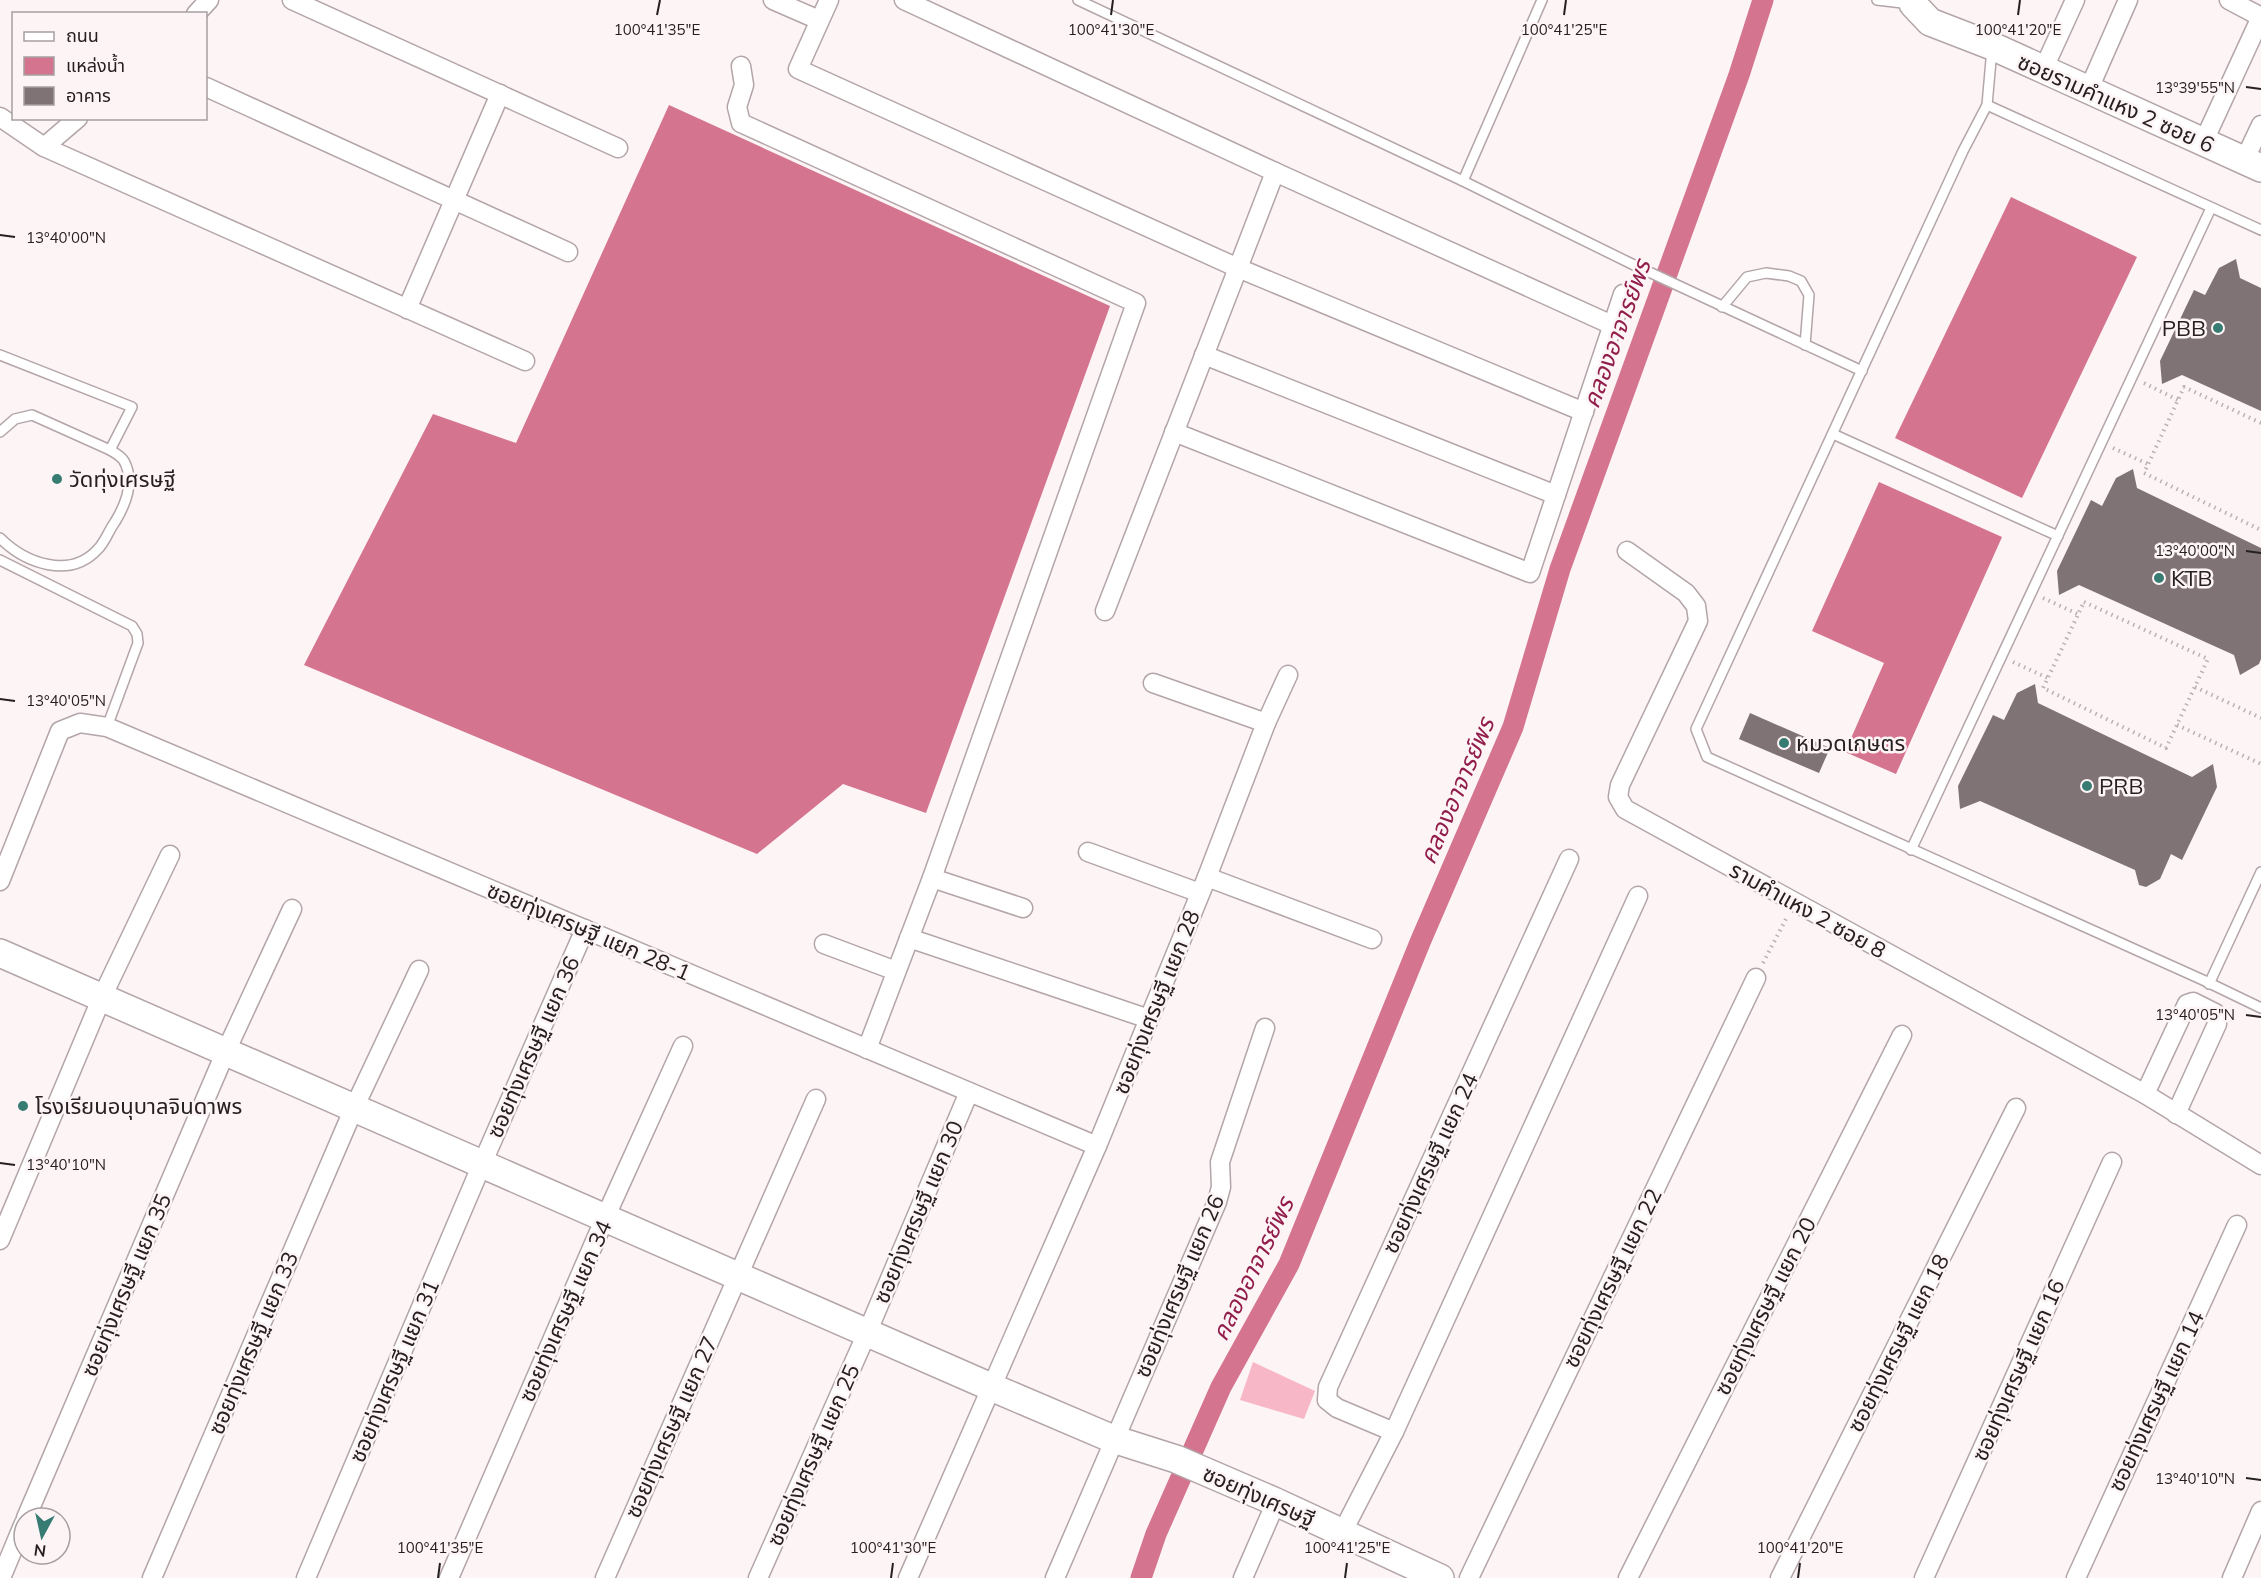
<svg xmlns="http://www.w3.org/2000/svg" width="2261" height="1578" font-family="Mulish,'Noto Sans Thai',sans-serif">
  <rect width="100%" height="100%" fill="#fdf4f6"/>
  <path fill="#f8b7c7" d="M1253 1362 1315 1391 1304 1419 1240 1400Z"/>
  <g fill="#d4748f">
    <path d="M669 105 1110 306 926 813 843 784 757 854 304 665 433 414 516 443Z"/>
    <path d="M2011 197 2137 257 2022 498 1895 438Z"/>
    <path d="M1879 482 2002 537 1896 774 1845 752 1884 663 1812 631Z"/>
  </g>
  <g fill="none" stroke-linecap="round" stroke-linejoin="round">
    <path stroke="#d4748f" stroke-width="21" d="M1141 1578 1156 1534 1221 1387 1289 1264 1421 940 1513 727 1560 569 1739 75 1763 0"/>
  </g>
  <g fill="#807376">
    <path d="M2236 259 2240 278 2261 288V411L2182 375 2162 384 2160 361 2194 290 2205 295 2219 268Z"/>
    <path d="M2133 469 2137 488 2261 548V659L2259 664 2240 675 2234 655 2079 585 2059 595 2057 571 2091 500 2102 506 2116 478Z"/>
    <path d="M2035 684 2038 703 2192 777 2213 764 2217 787 2182 860 2171 854 2160 879 2146 887 2139 885 2135 870 1980 801 1960 809 1958 786 1993 715 2004 720 2017 693Z"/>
    <path d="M1750 713 1830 748 1819 773 1739 739Z"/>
  </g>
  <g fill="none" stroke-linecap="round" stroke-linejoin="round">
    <defs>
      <g id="lane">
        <path d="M1078 0 1463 181 1634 265 1862 371"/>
        <path d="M1877 0 1911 4"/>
        <path d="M1992 49 1987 105 1963 151 1696 729 1707 757 2203 980 2261 1008"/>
        <path d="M1987 105 2261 230"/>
        <path d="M1463 181 1542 0"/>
        <path d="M1722 307 1747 277 1766 273 1789 276 1801 281 1809 295 1805 345"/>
        <path d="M0 355 132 407 110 450 32 415 15 419 0 432"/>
        <path d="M1833 434 2058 536"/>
        <path d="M0 538C25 563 70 580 98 549 105 542 109 530 115 522 126 504 135 481 124 461 121 456 115 453 110 450"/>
        <path d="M0 560 132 626 137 634 138 643 107 727"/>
        <path d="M1911 850 2211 208"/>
        <path d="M2209 984 2261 872"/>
      </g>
      <g id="street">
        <path d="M292 0 618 148"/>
        <path d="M773 0 819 20"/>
        <path d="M829 0 798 69 1238 268 1275 172 904 0"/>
        <path d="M2229 0 2261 17"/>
        <path d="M196 14 209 0"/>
        <path d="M741 66 744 85 737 107 741 123 1136 303 932 878 867 1049"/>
        <path d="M2043 70 2075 0"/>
        <path d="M206 87 568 252"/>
        <path d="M2088 91 2128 0"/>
        <path d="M0 117 44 147 525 361"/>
        <path d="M2203 143 2261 17"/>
        <path d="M44 147 78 118"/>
        <path d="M2244 161 2261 125"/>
        <path d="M1275 172 1612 325"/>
        <path d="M407 309 500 94"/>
        <path d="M1204 355 1556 495"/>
        <path d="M1174 432 1530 573 1623 294"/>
        <path d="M1627 551 1686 593 1696 606 1698 621 1620 785 1618 797 1625 809 2145 1094 2261 1165"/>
        <path d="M1105 611 1238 268 1584 412"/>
        <path d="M1266 723 1288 675"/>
        <path d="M1088 852 1200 893"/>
        <path d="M1207 877 1372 939"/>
        <path d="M932 878 1023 908"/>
        <path d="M0 881 60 731 80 723 107 727 1097 1146"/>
        <path d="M909 938 1149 1019"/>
        <path d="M824 944 896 971"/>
        <path d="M2145 1094 2187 1004 2193 1002 2215 1013 2217 1024 2176 1114"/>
        <path d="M0 1240 102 997 170 855"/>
        <path d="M1394 1432 1337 1408 1327 1400 1328 1387 1569 859"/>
        <path d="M26 1518 226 1051 292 909"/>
        <path d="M1342 1533 1394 1432 1638 896"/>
        <path d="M1 1578 24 1523"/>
        <path d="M152 1578 354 1108 419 970"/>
        <path d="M306 1578 482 1164 585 929"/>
        <path d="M449 1578 605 1218 683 1046"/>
        <path d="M605 1578 816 1099"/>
        <path d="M758 1578 867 1333 969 1092"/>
        <path d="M908 1578 1097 1146 1207 877 1266 723 1153 683"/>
        <path d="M1055 1578 1217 1202 1221 1187 1220 1162 1265 1028"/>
        <path d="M1243 1578 1276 1502"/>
        <path d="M1469 1578 1756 978"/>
        <path d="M1628 1578 1902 1035"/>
        <path d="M1780 1578 2016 1108"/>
        <path d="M1924 1578 2112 1162"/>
        <path d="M2076 1578 2237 1225"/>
        <path d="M2232 1578 2261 1511"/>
      </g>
      <g id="secondary">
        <path d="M1912 0 1913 4 1930 22 1992 46 2261 168"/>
        <path d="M0 953 991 1387 1113 1439 1176 1459 1276 1502 1440 1578"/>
      </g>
    </defs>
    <use href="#lane" stroke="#b3a5a8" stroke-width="12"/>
    <use href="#street" stroke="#b3a5a8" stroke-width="21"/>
    <use href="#secondary" stroke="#b3a5a8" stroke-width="30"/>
    <g stroke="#b9b2b3" stroke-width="4" stroke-dasharray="1.5 4.5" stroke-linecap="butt">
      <path d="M2144 383 2178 400"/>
      <path d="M2261 423 2184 387 2144 473 2261 530"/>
      <path d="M2113 448 2148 464"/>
      <path d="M2043 598 2078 614"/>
      <path d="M2084 602 2208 659 2166 748 2043 688Z"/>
      <path d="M2013 662 2048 678"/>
      <path d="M2195 687 2261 718"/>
      <path d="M2177 725 2261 764"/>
      <path d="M1763 963 1787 917"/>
    </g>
    <use href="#lane" stroke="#fff" stroke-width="9"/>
    <use href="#street" stroke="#fff" stroke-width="18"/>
    <use href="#secondary" stroke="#fff" stroke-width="27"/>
  </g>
  <path fill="none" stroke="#252021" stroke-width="2" d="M657 15 660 0M1111 15 1113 0M1564 15 1566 0M2018 15 2020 0M2246 87 2261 89M0 235 15 237M2246 551 2261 553M0 699 15 701M2246 1015 2261 1017M0 1163 15 1165M2246 1478 2261 1480M438 1578 440 1563M891 1578 893 1563M1345 1578 1347 1563M1798 1578 1800 1563"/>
  <g fill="#377c72" stroke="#fdf4f6" stroke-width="2">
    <circle cx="2218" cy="328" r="6"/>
    <circle cx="57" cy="479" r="6"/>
    <circle cx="2159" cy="578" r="6"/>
    <circle cx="1784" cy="743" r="6"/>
    <circle cx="2087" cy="786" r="6"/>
    <circle cx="23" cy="1106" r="6"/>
  </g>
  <g text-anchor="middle" stroke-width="5" stroke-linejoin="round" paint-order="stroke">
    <g font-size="22" fill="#252021" stroke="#fdf4f6">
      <text transform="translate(2116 103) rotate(24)" y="8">ซอยรามคำแหง 2 ซอย 6</text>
      <text transform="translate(1808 910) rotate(29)" y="8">รามคำแหง 2 ซอย 8</text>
      <text transform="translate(589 931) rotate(23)" y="8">ซอยทุ่งเศรษฐี แยก 28-1</text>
      <text transform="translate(1156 1002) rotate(-68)" y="8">ซอยทุ่งเศรษฐี แยก 28</text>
      <text transform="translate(533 1047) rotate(-66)" y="8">ซอยทุ่งเศรษฐี แยก 36</text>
      <text transform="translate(1430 1163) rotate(-65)" y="8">ซอยทุ่งเศรษฐี แยก 24</text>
      <text transform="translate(918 1212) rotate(-67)" y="8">ซอยทุ่งเศรษฐี แยก 30</text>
      <text transform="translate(1612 1278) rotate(-64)" y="8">ซอยทุ่งเศรษฐี แยก 22</text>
      <text transform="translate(126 1285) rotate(-67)" y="8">ซอยทุ่งเศรษฐี แยก 35</text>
      <text transform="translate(1179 1286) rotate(-67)" y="8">ซอยทุ่งเศรษฐี แยก 26</text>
      <text transform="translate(1765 1306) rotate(-63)" y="8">ซอยทุ่งเศรษฐี แยก 20</text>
      <text transform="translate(565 1311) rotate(-66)" y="8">ซอยทุ่งเศรษฐี แยก 34</text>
      <text transform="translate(253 1343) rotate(-67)" y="8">ซอยทุ่งเศรษฐี แยก 33</text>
      <text transform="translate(1898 1343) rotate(-63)" y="8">ซอยทุ่งเศรษฐี แยก 18</text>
      <text transform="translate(2018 1370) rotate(-66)" y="8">ซอยทุ่งเศรษฐี แยก 16</text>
      <text transform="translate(394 1371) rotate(-67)" y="8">ซอยทุ่งเศรษฐี แยก 31</text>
      <text transform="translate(2156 1401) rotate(-65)" y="8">ซอยทุ่งเศรษฐี แยก 14</text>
      <text transform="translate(671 1427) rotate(-66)" y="8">ซอยทุ่งเศรษฐี แยก 27</text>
      <text transform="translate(813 1455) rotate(-66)" y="8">ซอยทุ่งเศรษฐี แยก 25</text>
      <text transform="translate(1259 1496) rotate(24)" y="8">ซอยทุ่งเศรษฐี</text>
    </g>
    <g font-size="22" fill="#252021" stroke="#fdf4f6" text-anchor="start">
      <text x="2206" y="336" text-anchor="end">PBB</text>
      <text x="69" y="487">วัดทุ่งเศรษฐี</text>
      <text x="2171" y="586">KTB</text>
      <text x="1796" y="751">หมวดเกษตร</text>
      <text x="2099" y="794">PRB</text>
      <text x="35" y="1114">โรงเรียนอนุบาลจินดาพร</text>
    </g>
    <g font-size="24" font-style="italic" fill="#911d4a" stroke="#fdf4f6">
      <text transform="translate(1617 334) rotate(-70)" y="8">คลองอาจารย์พร</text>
      <text transform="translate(1457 791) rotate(-67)" y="8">คลองอาจารย์พร</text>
      <text transform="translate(1253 1269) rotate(-64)" y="8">คลองอาจารย์พร</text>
    </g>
  </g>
  <g font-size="15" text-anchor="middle" fill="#252021" stroke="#fdf4f6" stroke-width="5" stroke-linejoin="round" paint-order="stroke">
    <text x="657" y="35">100°41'35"E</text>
    <text x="1111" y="35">100°41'30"E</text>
    <text x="1564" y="35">100°41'25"E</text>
    <text x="2018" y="35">100°41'20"E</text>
    <text x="2195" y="93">13°39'55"N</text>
    <text x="66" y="243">13°40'00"N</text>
    <text x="2195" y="556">13°40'00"N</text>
    <text x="66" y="706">13°40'05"N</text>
    <text x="2195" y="1020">13°40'05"N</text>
    <text x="66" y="1170">13°40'10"N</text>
    <text x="2195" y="1484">13°40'10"N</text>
    <text x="440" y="1553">100°41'35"E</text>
    <text x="893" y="1553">100°41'30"E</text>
    <text x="1347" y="1553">100°41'25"E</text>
    <text x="1800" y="1553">100°41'20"E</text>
  </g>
  <rect x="12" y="12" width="195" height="108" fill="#fdf4f6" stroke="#a79fa1" stroke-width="1.5"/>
  <rect x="24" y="32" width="30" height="9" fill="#ffffff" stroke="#a79fa1" stroke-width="1.5"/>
  <text x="66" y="42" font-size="18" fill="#252021">ถนน</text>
  <rect x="24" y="57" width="30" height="18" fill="#d4748f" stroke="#a79fa1" stroke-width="1.5"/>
  <text x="66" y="72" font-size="18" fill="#252021">แหล่งน้ำ</text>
  <rect x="24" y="87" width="30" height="18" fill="#807376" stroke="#a79fa1" stroke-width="1.5"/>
  <text x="66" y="102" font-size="18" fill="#252021">อาคาร</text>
  <g transform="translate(42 1536) rotate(188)"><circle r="28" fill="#fdf4f6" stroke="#a79fa1" stroke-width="1.5"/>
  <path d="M0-4.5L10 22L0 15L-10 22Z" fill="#377c72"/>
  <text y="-9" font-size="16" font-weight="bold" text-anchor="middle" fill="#252021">N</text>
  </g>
</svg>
